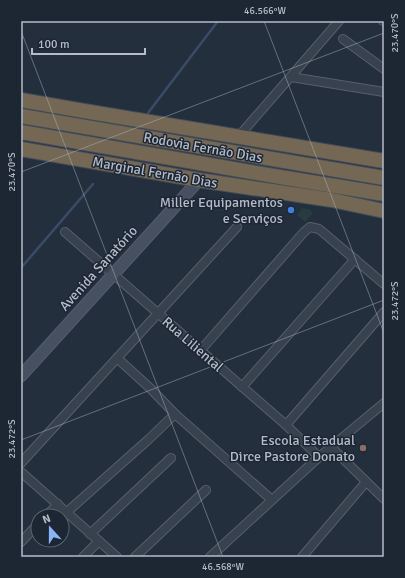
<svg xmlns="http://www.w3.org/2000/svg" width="405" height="578" font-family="Signika,sans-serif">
  <rect width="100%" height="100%" fill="#242f3e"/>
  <path fill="#263c3f" d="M302 208 309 209 313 213 305 222 297 215Z"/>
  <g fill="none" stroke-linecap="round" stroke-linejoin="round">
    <g stroke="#394c67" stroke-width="2.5">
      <path d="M148 113 218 21"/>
      <path d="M21 268 93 184"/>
    </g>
    <defs>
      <g id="street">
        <path d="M383 21H384"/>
        <path d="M343 39 384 69"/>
        <path d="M291 77 384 92"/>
        <path d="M239 136 339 21"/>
        <path d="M65 232 286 425 319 457"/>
        <path d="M200 351 304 232 310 227 319 229 384 284"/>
        <path d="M117 358 151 389 175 414 272 500"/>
        <path d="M242 387 355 259"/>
        <path d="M286 425 384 312"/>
        <path d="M331 447 384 499"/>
        <path d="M21 463 237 227"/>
        <path d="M21 472 117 557"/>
        <path d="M67 512 149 439 175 414"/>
        <path d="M46 516 58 504"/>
        <path d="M90 534 171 458"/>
        <path d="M21 542 38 524"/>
        <path d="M83 557 99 541"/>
        <path d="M135 557 206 490"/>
        <path d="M210 557 319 457 384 403"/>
        <path d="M302 557 366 482"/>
      </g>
      <path id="secondary" d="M21 376 199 180"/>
      <g id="highway">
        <path d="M21 100 84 111 384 161"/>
        <path d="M21 116 384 178"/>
        <path d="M21 132 280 177 384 194"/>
        <path d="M21 149 199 180 332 200 384 211"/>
      </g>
    </defs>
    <use href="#street" stroke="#565f6c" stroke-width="10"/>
    <use href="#secondary" stroke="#565f6c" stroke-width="13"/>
    <use href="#highway" stroke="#434c59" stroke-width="16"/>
    <use href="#street" stroke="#38414e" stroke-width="8"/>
    <use href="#secondary" stroke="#465061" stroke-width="11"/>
    <use href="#highway" stroke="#746855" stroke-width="14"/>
  </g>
  <path fill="none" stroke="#b4bcc9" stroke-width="1" stroke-opacity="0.45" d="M264 21 384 333M21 31 223 557M21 172 384 33M21 440 384 300"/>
  <circle fill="#3f7fe0" stroke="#1d2633" stroke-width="1.5" cx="291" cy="210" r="4"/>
  <circle fill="#8d6e63" stroke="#1d2633" stroke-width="1.5" cx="363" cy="448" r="4"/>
  <g text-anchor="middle" stroke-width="3" stroke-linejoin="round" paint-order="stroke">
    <g font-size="14" fill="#b4bcc9" stroke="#1d2633">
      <text transform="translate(203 147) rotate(10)" y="5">Rodovia Fernão Dias</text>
      <text transform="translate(155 172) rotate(10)" y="5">Marginal Fernão Dias</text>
      <text transform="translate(98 268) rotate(-48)" y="5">Avenida Sanatório</text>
      <text transform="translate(193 344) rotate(41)" y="5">Rua Liliental</text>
    </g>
    <g font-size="14" fill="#b4bcc9" stroke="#1d2633" text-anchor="end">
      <text x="283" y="207">Miller Equipamentos<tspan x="283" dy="16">e Serviços</tspan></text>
      <text x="355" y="445">Escola Estadual<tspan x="355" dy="16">Dirce Pastore Donato</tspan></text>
    </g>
  </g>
  <rect width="405" height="578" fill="none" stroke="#1d2633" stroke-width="44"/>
  <g transform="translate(50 528) rotate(339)"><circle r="19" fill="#1d2633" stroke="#59626f"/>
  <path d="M0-3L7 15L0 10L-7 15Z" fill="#8ab4f8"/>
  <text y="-6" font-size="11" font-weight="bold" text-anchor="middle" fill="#b4bcc9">N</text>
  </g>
  <path d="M32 48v6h113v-6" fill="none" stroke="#b4bcc9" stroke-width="2"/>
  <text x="38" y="48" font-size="12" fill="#b4bcc9" stroke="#1d2633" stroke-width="3" paint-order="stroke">100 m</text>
  <rect x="22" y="22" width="361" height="534" fill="none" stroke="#b4bcc9" stroke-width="1.5"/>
  <g font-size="10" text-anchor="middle" fill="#b4bcc9">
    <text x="265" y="14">46.566°W</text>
    <text transform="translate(394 33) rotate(-90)" y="4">23.470°S</text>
    <text transform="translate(11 172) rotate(-90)" y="4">23.470°S</text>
    <text transform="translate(394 301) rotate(-90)" y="4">23.472°S</text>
    <text transform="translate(11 439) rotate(-90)" y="4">23.472°S</text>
    <text x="223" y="570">46.568°W</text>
  </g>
</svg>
